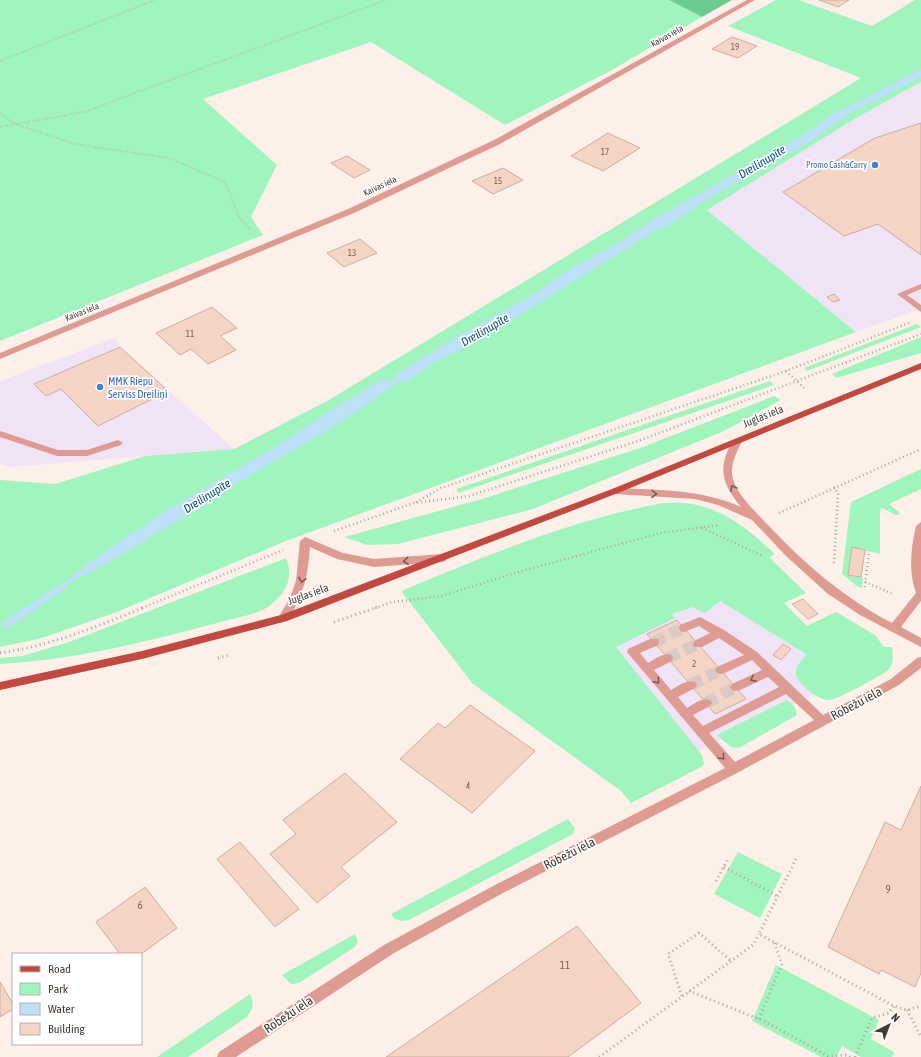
<svg xmlns="http://www.w3.org/2000/svg" width="921" height="1057" font-family="'Asap Condensed',sans-serif">
  <rect width="100%" height="100%" fill="#fdf0e9"/>
  <g fill="#f1e3f6">
    <path d="M921 82V309L856 332 707 210 856 118Z"/>
    <path d="M115 338 120 347 234 449 9 467 0 464V381Z"/>
    <path d="M710 591 849 677 695 753 603 644Z"/>
  </g>
  <g fill="#a0f4bd">
    <path d="M0 0H669L702 17 612 70 505 125 371 42 203 99 277 165 251 217 263 235 0 341Z"/>
    <path d="M776 0H799L872 26 915 0H921V82L856 118 707 210 856 332 286 541 117 612 42 638 0 647V480L55 484 145 456 234 449 327 401 861 78 728 26Z"/>
    <path d="M917 324 921 327 807 371 804 368Z"/>
    <path d="M921 337V353L836 378 832 374Z"/>
    <path d="M770 381 774 385 458 493 456 489Z"/>
    <path d="M774 396 781 400 724 431 533 509 398 544 367 545 344 537 482 499 640 448Z"/>
    <path d="M921 469V489L889 504 899 512V515H896L882 508 880 510V554L852 547 848 575 863 578 862 588 858 587 842 574 851 502Z"/>
    <path d="M664 503C673 503 683 502 692 504 726 510 750 531 775 554L769 557 806 593 784 603 807 626 836 612 875 635 884 647H892C893 655 894 664 888 670 881 676 838 699 830 700 818 701 793 682 796 670 797 665 803 659 806 654L720 601 705 613 692 607 672 614 675 618 616 647 702 755 704 764 701 767 631 803 621 791 473 684 401 591C486 556 573 519 664 503Z"/>
    <path d="M286 558C295 579 284 597 266 608 256 615 229 619 217 623 146 642 74 660 0 664V658L22 656 69 642Z"/>
    <path d="M787 700 795 707 797 715 739 748 731 747 717 735Z"/>
    <path d="M568 819 575 829 573 834 409 920 402 921 395 919 391 914Z"/>
    <path d="M738 852 782 874 760 918 714 894Z"/>
    <path d="M355 934 358 942 355 947 299 983 291 984 282 975Z"/>
    <path d="M776 965 879 1020 871 1039 894 1052 892 1057H861L842 1046 836 1057H821L752 1021Z"/>
    <path d="M250 994C255 1004 253 1008 247 1017L188 1057H157Z"/>
  </g>
  <path fill="#6dca90" d="M669 0H732L702 17Z"/>
  <g fill="#bfe0f9">
    <path d="M921 69V77L847 115 811 141 704 201 671 224 652 233 483 338 434 363 406 382 395 375 469 330 535 293 573 267 622 241 654 219 798 138 830 116Z"/>
    <path d="M381 380H388L396 384 341 422 241 481 199 509 161 530 129 551 51 593 91 561 167 510 285 441 331 410Z"/>
  </g>
  <g fill="none" stroke-linecap="round" stroke-linejoin="round">
    <g fill="#bfe0f9" fill-rule="evenodd">
      <path d="M409 370 413 373 412 375 385 390H379L378 388Z"/>
      <path d="M62 583 65 585 67 587 65 589 10 627H4L2 624 4 621Z"/>
    </g>
  </g>
  <g fill="#f4d5c5" stroke="#cbad9e">
    <path d="M819 0H849L838 7Z"/>
    <path d="M732 37 757 46 738 58 712 49Z"/>
    <path d="M921 123V255L878 224 844 236 783 192 875 138Z"/>
    <path d="M608 133 640 148 603 171 571 156Z"/>
    <path d="M347 156 370 170 354 178 331 163Z"/>
    <path d="M503 168 523 180 493 194 472 181Z"/>
    <path d="M360 239 377 253 344 267 327 253Z"/>
    <path d="M834 294 840 300 833 302 827 297Z"/>
    <path d="M212 307 237 328 220 336 236 350 208 364 191 349 180 355 156 333Z"/>
    <path d="M120 347 168 391 98 426 61 389 46 396 34 384Z"/>
    <path d="M852 547 865 550 861 577 848 575Z"/>
    <path d="M803 599 818 614 808 619 792 604Z"/>
    <path d="M677 620 684 628 746 699 715 714 706 703 647 634Z"/>
    <path d="M783 644 791 649 781 660 773 655Z"/>
    <path d="M470 705 535 751 472 813 400 759 438 723 445 728Z"/>
    <path d="M345 773 397 822 341 867 350 876 317 903 270 854 296 834 283 820Z"/>
    <path d="M921 786V973L915 987 881 970 879 974 828 947 885 822 901 830Z"/>
    <path d="M240 842 299 909 275 927 217 859Z"/>
    <path d="M145 887 177 928 141 954H120L96 922Z"/>
    <path d="M577 926 641 1003 568 1057H386Z"/>
    <path d="M0 982 13 1004V1009L0 1017Z"/>
  </g>
  <g fill="none" stroke-linecap="round" stroke-linejoin="round">
    <g stroke="#d8cbc5" stroke-width="12" stroke-dasharray="12 6" stroke-linecap="butt">
      <path d="M654 642 684 628"/>
      <path d="M668 658 698 644"/>
      <path d="M691 685 721 670"/>
      <path d="M706 703 736 687"/>
    </g>
    <g stroke="#b1a49d" stroke-width="2" stroke-dasharray="0.5 2" stroke-linecap="butt">
      <path d="M0 61 155 0"/>
      <path d="M0 113 13 123 74 144 169 158 225 182 239 217 251 231"/>
      <path d="M0 127 84 112 386 0"/>
    </g>
    <g stroke="#b1a49d" stroke-width="2.5" stroke-dasharray="1 3" stroke-linecap="butt">
      <path d="M786 371 804 388"/>
      <path d="M834 487 838 494 834 565"/>
      <path d="M416 502 441 488 786 371 909 323"/>
      <path d="M779 513 921 449"/>
      <path d="M702 528 761 555"/>
      <path d="M334 531 414 503 469 496 638 441 921 334"/>
      <path d="M865 582 893 594"/>
      <path d="M865 587 869 552"/>
      <path d="M142 608 283 550"/>
      <path d="M375 608 392 602 442 596 515 573 660 533 720 525"/>
    </g>
    <g stroke="#b1a49d" stroke-width="3" stroke-dasharray="1 3.5" stroke-linecap="butt">
      <path d="M334 622 378 607"/>
      <path d="M0 653C50 646 98 626 145 607"/>
      <path d="M218 658 230 655"/>
      <path d="M796 859 759 934 894 1006 907 1010 921 1006"/>
      <path d="M724 867 777 896"/>
      <path d="M716 881 728 859"/>
      <path d="M689 991 766 1022 828 1056 848 1055 850 1057"/>
      <path d="M682 996 668 954 699 933 731 961"/>
      <path d="M907 1010 921 1037"/>
      <path d="M759 1019 782 964 774 942"/>
      <path d="M599 1057 753 945 759 934"/>
      <path d="M855 1057 872 1018 889 1013 894 1006"/>
    </g>
    <g fill="#de9b92" fill-rule="evenodd">
      <path d="M747 0H755L500 144 354 213 0 359V353L348 209 494 140Z"/>
      <path d="M921 284V289L907 295 921 305V312L897 294Z"/>
      <path d="M0 431 58 450H87L118 440 123 443 121 445 87 456H57L0 437Z"/>
      <path d="M737 438 742 441C737 452 729 466 733 479 738 496 754 510 766 523 805 564 841 596 892 623L916 593C908 571 911 548 916 526L921 522V601L901 627 921 638V647L860 615 828 594 787 557 752 520 718 505 695 499 615 494 610 491 615 488C658 490 701 489 741 507 721 483 717 467 734 439Z"/>
      <path d="M305 537 343 553 374 559 442 554 446 555 447 558 446 561 442 562 374 567 337 559 310 547C308 578 303 595 287 621H279L278 618 290 598 296 581 300 541Z"/>
      <path d="M700 617 724 630 757 652 823 715 891 679 917 658 921 657V668L899 685 737 773 503 893 394 953 236 1057H217L219 1052 384 945 495 885 725 768 627 652 628 649 650 639H658L659 642 658 645 640 653 648 663C655 659 664 652 672 655L673 658 672 661 654 670 671 690C678 686 687 679 695 682L697 685 695 688 678 697 687 708C694 704 702 697 710 700L712 703 710 706 693 715 703 726 779 687 768 677 740 690 736 691 732 690 730 687 732 684 762 670 752 660 725 673 721 674 717 673 715 670 717 667 744 655 719 638 702 647H694L693 644 694 641 710 633 699 626 684 632 680 631 679 628 680 625ZM786 694 814 720 735 762 709 733Z"/>
    </g>
    <path fill="#c14940" fill-rule="evenodd" d="M921 363V369L618 493 287 621 142 659 0 690V682L142 651 281 615 612 489Z"/>
  </g>
  <defs><path id="oneway-chevron" d="M-2-3.5L2.5 0L-2 3.5" fill="none" stroke-width="1.6" stroke-linecap="round" stroke-linejoin="round"/></defs>
  <g stroke="#7b5b54">
    <use href="#oneway-chevron" transform="translate(733 488) rotate(-120)"/>
    <use href="#oneway-chevron" transform="translate(654 494) rotate(4)"/>
    <use href="#oneway-chevron" transform="translate(406 561) rotate(175)"/>
    <use href="#oneway-chevron" transform="translate(302 580) rotate(100)"/>
    <use href="#oneway-chevron" transform="translate(753 679) rotate(154)"/>
    <use href="#oneway-chevron" transform="translate(657 681) rotate(49)"/>
    <use href="#oneway-chevron" transform="translate(722 757) rotate(50)"/>
  </g>
  <g fill="#3f7fe0" stroke="#fff" stroke-width="1.5">
    <circle cx="875" cy="165" r="4"/>
    <circle cx="100" cy="387" r="4"/>
  </g>
  <g text-anchor="middle" stroke-width="3.5" stroke-linejoin="round" paint-order="stroke">
    <g font-size="9" fill="#463933" stroke="#fff">
      <text transform="translate(667 36) rotate(-29)" y="3">Kaivas iela</text>
      <text transform="translate(380 186) rotate(-25)" y="3">Kaivas iela</text>
      <text transform="translate(82 312) rotate(-22)" y="3">Kaivas iela</text>
    </g>
    <g font-size="9" fill="#726058">
      <text x="735" y="50">19</text>
      <text x="605" y="155">17</text>
      <text x="498" y="184">15</text>
      <text x="352" y="256">13</text>
      <text x="190" y="337">11</text>
      <text x="694" y="667">2</text>
      <text x="468" y="789">4</text>
    </g>
    <g font-size="9" fill="#366cbe" stroke="#fff" text-anchor="end">
      <text x="867" y="168">Promo Cash&amp;Carry</text>
    </g>
    <g font-size="11" fill="#366cbe" stroke="#fff" text-anchor="start">
      <text x="108" y="385">MMK Riepu<tspan x="108" dy="13">Serviss Dreiliņi</tspan></text>
    </g>
    <g font-size="11" fill="#463933" stroke="#fff">
      <text transform="translate(763 416) rotate(-22)" y="4">Juglas iela</text>
      <text transform="translate(308 594) rotate(-20)" y="4">Juglas iela</text>
    </g>
    <g font-size="11" fill="#726058">
      <text x="888" y="893">9</text>
      <text x="140" y="909">6</text>
      <text x="565" y="969">11</text>
    </g>
    <g font-size="12" font-style="italic" fill="#075178" stroke="#fff">
      <text transform="translate(762 162) rotate(-31)" y="4">Dreiliņupīte</text>
      <text transform="translate(485 330) rotate(-30)" y="4">Dreiliņupīte</text>
      <text transform="translate(207 496) rotate(-32)" y="4">Dreiliņupīte</text>
    </g>
    <g font-size="13" fill="#463933" stroke="#fff">
      <text transform="translate(856 703) rotate(-28)" y="5">Robežu iela</text>
      <text transform="translate(569 853) rotate(-27)" y="5">Robežu iela</text>
      <text transform="translate(288 1014) rotate(-34)" y="5">Robežu iela</text>
    </g>
  </g>
  <rect x="12" y="953" width="130" height="92" fill="#ffffff" stroke="#b5b0ad"/>
  <rect x="20" y="966" width="20" height="6" fill="#c14940" stroke="#b5b0ad"/>
  <text x="48" y="973" font-size="12" fill="#463933">Road</text>
  <rect x="20" y="983" width="20" height="12" fill="#a0f4bd" stroke="#b5b0ad"/>
  <text x="48" y="993" font-size="12" fill="#463933">Park</text>
  <rect x="20" y="1003" width="20" height="12" fill="#bfe0f9" stroke="#b5b0ad"/>
  <text x="48" y="1013" font-size="12" fill="#463933">Water</text>
  <rect x="20" y="1023" width="20" height="12" fill="#f4d5c5" stroke="#b5b0ad"/>
  <text x="48" y="1033" font-size="12" fill="#463933">Building</text>
  <g transform="translate(889 1025) rotate(42)" stroke="#ffffff" stroke-width="3" paint-order="stroke">
  <path d="M0-3L7 15L0 10L-7 15Z" fill="#463933"/>
  <text y="-6" font-size="11" font-weight="bold" text-anchor="middle" fill="#463933">N</text>
  </g>
</svg>
